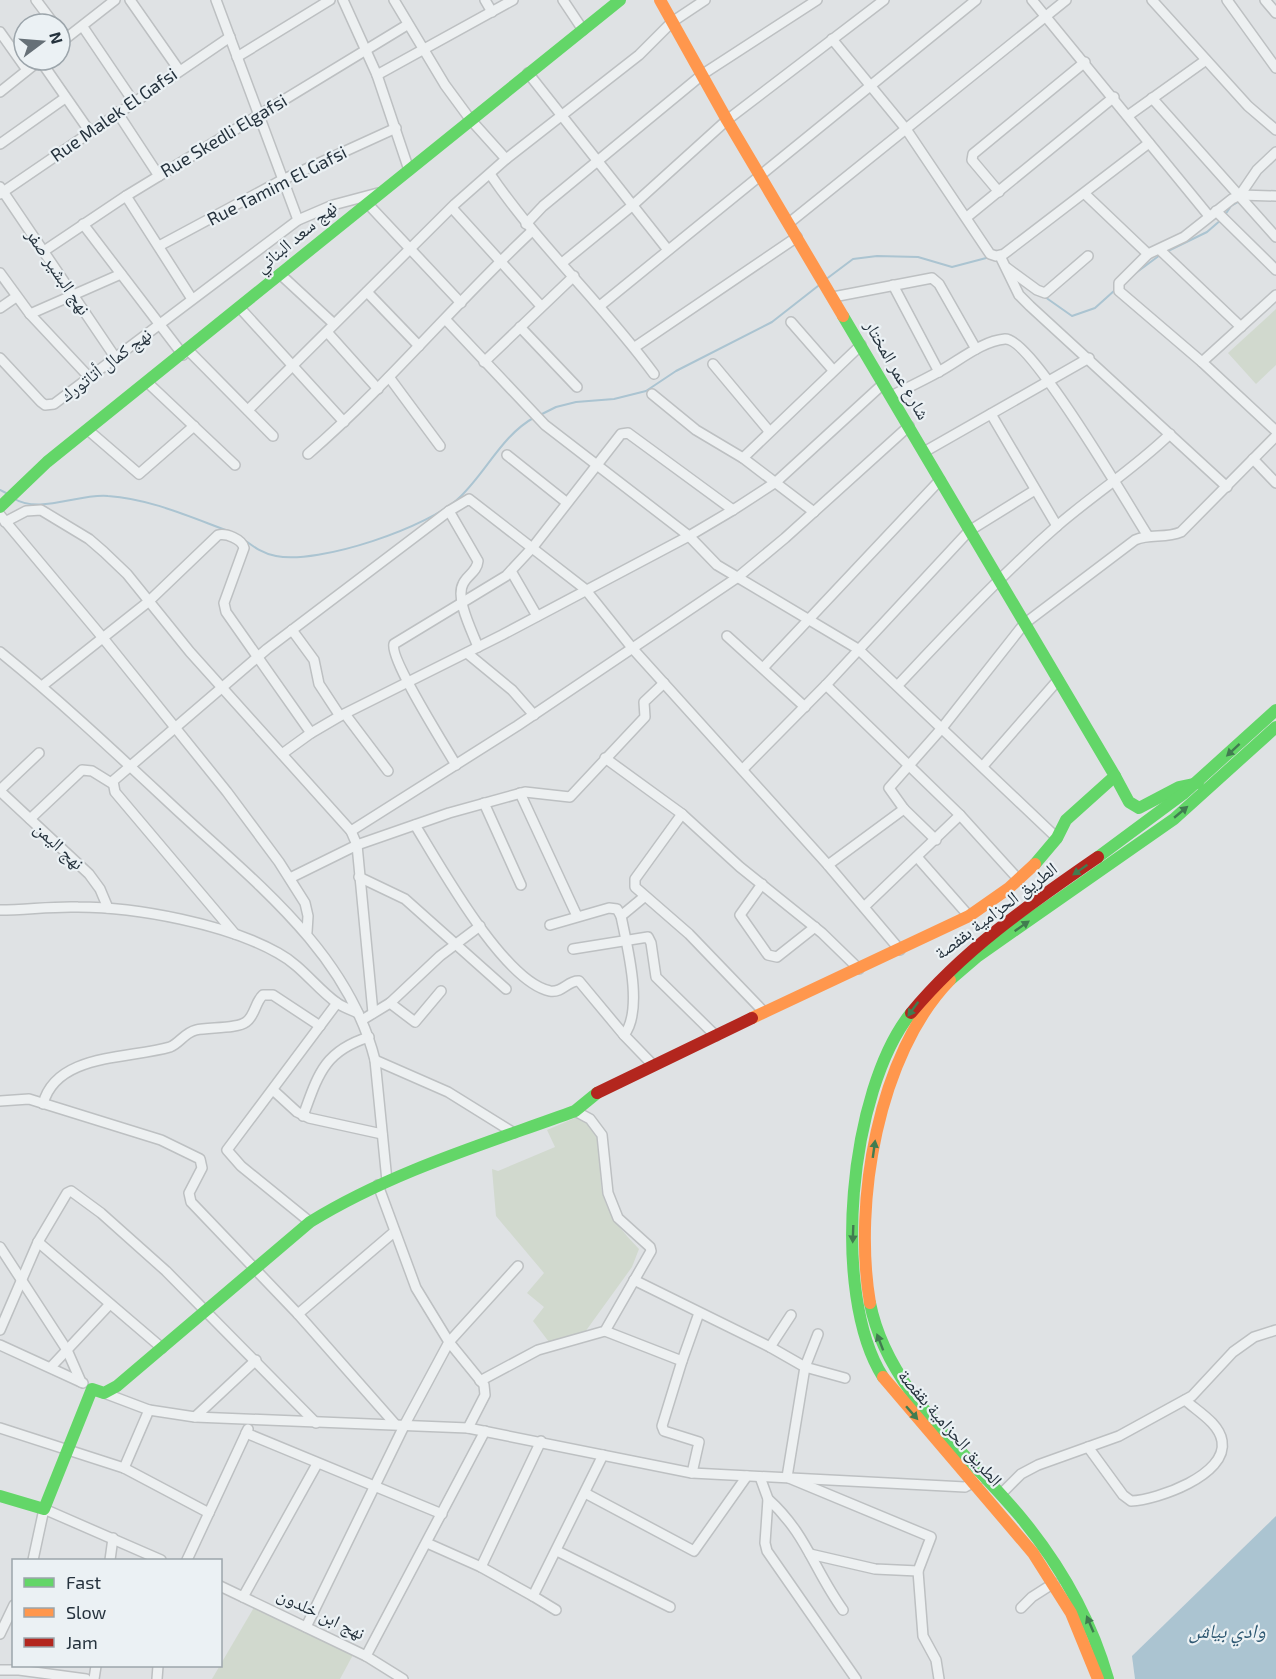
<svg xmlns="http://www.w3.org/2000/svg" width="1276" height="1679" font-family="'Exo 2','Noto Naskh Arabic',sans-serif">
  <rect width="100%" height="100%" fill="#dfe2e4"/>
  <g fill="#d1d9ce">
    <path d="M1276 309V365L1256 384 1228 353Z"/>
    <path d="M577 1117C611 1130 596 1168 603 1195 609 1217 624 1233 639 1249L632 1267 585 1332 549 1342 533 1321 544 1307 527 1293 544 1273 496 1216 492 1169 498 1171 555 1147 547 1130Z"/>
    <path d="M259 1599 354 1653 340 1679H212Z"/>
  </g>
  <path fill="#abc4d1" d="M1276 1516V1679H1135L1132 1656Z"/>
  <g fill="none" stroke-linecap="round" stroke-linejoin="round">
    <g stroke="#abc4d1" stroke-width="2">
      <path d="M1225 215 1231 206 1240 201"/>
      <path d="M1168 251 1207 232 1222 219"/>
      <path d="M1133 275 1160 255"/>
      <path d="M825 280 853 259 877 256 918 257 952 267 990 257"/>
      <path d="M1045 297 1072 316 1095 308 1115 290"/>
      <path d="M540 415 556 407 576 402 614 399 646 391 676 371 772 322 818 286"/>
      <path d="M0 490 6 493"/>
      <path d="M13 498C39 515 79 493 108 496 151 499 190 517 231 532"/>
      <path d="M243 539C254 547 263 554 276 556 318 565 430 527 460 497 487 471 502 435 535 417"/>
    </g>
    <defs>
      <g id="street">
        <path d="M36 0 54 24"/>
        <path d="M130 0 179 70"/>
        <path d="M216 0 298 220"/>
        <path d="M343 0 377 75 409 170"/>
        <path d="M394 0 445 85 470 119 506 159"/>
        <path d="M485 0 492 12"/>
        <path d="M563 0 583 30"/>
        <path d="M1032 0 1209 216"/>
        <path d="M1152 0 1248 106 1276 130"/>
        <path d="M1227 0 1276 68"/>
        <path d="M1265 0 1276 13"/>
        <path d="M83 27 133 101"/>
        <path d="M0 32 27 70"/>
        <path d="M832 39 906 129 990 254 996 256 1004 254 1149 143"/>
        <path d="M60 43 115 0"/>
        <path d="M237 57 330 0"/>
        <path d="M40 60 90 132"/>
        <path d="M528 73 668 250"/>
        <path d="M377 75 513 0"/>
        <path d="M0 92 40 60"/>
        <path d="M1152 98 1276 237"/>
        <path d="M117 112 159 176"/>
        <path d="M1129 115 1206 60"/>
        <path d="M0 144 65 98"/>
        <path d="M490 174C538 245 603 304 654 374"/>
        <path d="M0 187 115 357"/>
        <path d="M999 192 972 160 973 154 1085 62"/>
        <path d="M0 194 230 37"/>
        <path d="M1085 194 1148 254 1184 237 1232 199 1240 195 1276 196"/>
        <path d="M1240 195 1257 170 1276 152"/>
        <path d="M126 196 192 299"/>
        <path d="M367 203 461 303"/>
        <path d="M452 208 541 306"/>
        <path d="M1216 211 1276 270"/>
        <path d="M967 217 1114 97"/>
        <path d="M789 223 1066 0"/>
        <path d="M83 224 183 355"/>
        <path d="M526 224 543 206 703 74 817 0"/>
        <path d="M159 246 282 180 396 128"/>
        <path d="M1160 250 1241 327"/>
        <path d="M44 251 126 196 407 25"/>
        <path d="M1148 254 1119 283V291L1202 362"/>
        <path d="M1000 256 1019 295 1030 306 1227 487"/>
        <path d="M562 263 633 205 727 120 884 0"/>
        <path d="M1007 268 1037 290 1045 293 1088 256"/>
        <path d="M0 273 30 314 89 377"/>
        <path d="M280 274 334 324"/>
        <path d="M893 285 939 372"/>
        <path d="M367 292 419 346"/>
        <path d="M1276 295 1202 362 1276 431"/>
        <path d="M833 297 932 278 939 284 976 349"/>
        <path d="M601 305 976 0"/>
        <path d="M0 308 16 297"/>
        <path d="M240 308 344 422"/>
        <path d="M30 314 121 274"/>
        <path d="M446 320 545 425 689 536 717 565 858 649 1057 838"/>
        <path d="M791 322 833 370"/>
        <path d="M520 327 577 387"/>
        <path d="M327 332 378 389"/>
        <path d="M635 347 797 237"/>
        <path d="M188 350 273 436"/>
        <path d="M0 358 41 402 45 405 54 404 298 220 333 205 378 193"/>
        <path d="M484 362 574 276"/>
        <path d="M713 364 769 431"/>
        <path d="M389 377 440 446"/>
        <path d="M147 382 235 465"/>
        <path d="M652 394 696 430 743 458 814 512"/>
        <path d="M891 396C907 388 924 380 940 371 960 360 982 341 1005 339 1031 337 1130 508 1148 536"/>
        <path d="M248 410 455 204 506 159 639 55 672 22 705 0"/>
        <path d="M991 414 1057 526"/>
        <path d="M88 430 139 474 194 426"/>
        <path d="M924 452 1089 358"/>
        <path d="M308 454C388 385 455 303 532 231"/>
        <path d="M507 455 566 502"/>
        <path d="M743 458 861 345"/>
        <path d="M1253 459 1276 483"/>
        <path d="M449 511 478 561C477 572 467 575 463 584 455 599 473 633 478 647"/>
        <path d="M0 515 103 638 227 792 279 862 305 903 308 916 307 932"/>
        <path d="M5 522 26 511 41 510 89 539 104 552 127 574 190 652 351 831 357 845 373 1013"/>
        <path d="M511 571 537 616"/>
        <path d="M292 630 314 660 319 684 340 716"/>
        <path d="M727 636 805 707"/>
        <path d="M0 652C62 702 119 756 177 810 255 882 348 953 375 1060L387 1181"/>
        <path d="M467 653 512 690 534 715"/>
        <path d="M763 668 940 480"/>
        <path d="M826 685 960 815 1019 880"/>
        <path d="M898 685C950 630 1000 576 1057 526 1094 494 1135 468 1170 434"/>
        <path d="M42 686 148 602 218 535C226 533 242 539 244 548L224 603 226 612 311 733"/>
        <path d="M345 714 388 771"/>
        <path d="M282 754 311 733 340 716 502 635 689 536 733 510 776 482 883 384"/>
        <path d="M605 758 682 814 740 867 822 933 859 969"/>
        <path d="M456 765C445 746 389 658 394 644L506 576 533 547 621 434 628 433 733 510"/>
        <path d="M983 766 1058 680"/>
        <path d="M743 769 826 685 969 531 1035 490"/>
        <path d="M0 790 39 753"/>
        <path d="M0 791 89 874 100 889 108 908"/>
        <path d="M520 793 577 916"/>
        <path d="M484 803 521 885"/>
        <path d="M682 814 635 879V887L689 934 764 1012"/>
        <path d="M30 819 82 770 92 771 113 784"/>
        <path d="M415 825C439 864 504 982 550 991 563 993 568 980 579 981L624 1035"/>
        <path d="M351 831 517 726 738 577 785 538 909 426"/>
        <path d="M936 840 904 809 889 788 942 728 1024 624 1135 540C1150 533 1165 539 1181 532L1276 436"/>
        <path d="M917 857 969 916"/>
        <path d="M828 865 904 809"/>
        <path d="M359 877 405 899 506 989"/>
        <path d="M290 878 357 845 449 813 525 792 570 797 645 717 644 702 664 683"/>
        <path d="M762 884 740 915 768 955 777 957 815 927"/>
        <path d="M864 907 960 815"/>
        <path d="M0 910C26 910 52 906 78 907 136 907 227 924 278 953 302 966 316 988 337 1003 343 1007 351 1010 358 1013"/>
        <path d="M621 916C627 946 644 1010 624 1035L653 1065"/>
        <path d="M550 925 609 908 617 909 621 916 644 897"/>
        <path d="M235 934 115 792 113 781 267 649 449 511 469 499 585 589 633 649 828 865 900 950"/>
        <path d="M573 949 648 937 651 943 656 977 716 1036"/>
        <path d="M390 1003 415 1022 441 991"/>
        <path d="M362 1020 390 1003 440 956 480 926"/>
        <path d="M375 1060 448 1092 514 1133"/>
        <path d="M273 1090 297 1112 309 1118 382 1134"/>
        <path d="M0 1101 29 1099 161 1140 200 1159 202 1168 189 1193 191 1202 298 1314 395 1424"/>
        <path d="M43 1104C56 1053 129 1059 170 1047 180 1043 184 1033 196 1030 208 1027 237 1029 246 1022 255 1016 255 1002 263 995H273L320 1026"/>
        <path d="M303 1116C318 1075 324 1051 369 1037"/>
        <path d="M378 1185 416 1288 449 1342 484 1385 485 1395 468 1428"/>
        <path d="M310 1222 241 1166 227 1150 337 1003"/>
        <path d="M38 1242 162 1348"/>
        <path d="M0 1247 67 1350 81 1382"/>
        <path d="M634 1280 770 1347 791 1315"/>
        <path d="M298 1314 394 1232"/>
        <path d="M0 1330 38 1242 67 1193 71 1191 101 1213 166 1271 316 1423"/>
        <path d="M605 1331 682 1361 662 1426 664 1431 699 1442 692 1473"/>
        <path d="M0 1345 83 1383"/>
        <path d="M770 1347 805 1367 845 1378"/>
        <path d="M682 1361 699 1313"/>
        <path d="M51 1367 110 1304"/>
        <path d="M480 1381 538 1350 605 1331 651 1251 650 1247 618 1218 608 1193 602 1135 590 1119 575 1111"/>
        <path d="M104 1393 149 1410 195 1417 468 1428 692 1473 965 1487 978 1480"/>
        <path d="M195 1417 256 1360"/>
        <path d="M0 1428 124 1468 209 1513"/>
        <path d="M246 1433 442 1514"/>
        <path d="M1088 1447 1123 1495 1131 1501C1157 1500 1228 1475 1222 1441 1219 1423 1197 1411 1185 1400"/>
        <path d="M124 1468 149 1410"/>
        <path d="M760 1477 768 1499 765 1543 767 1551 856 1679"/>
        <path d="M787 1477 805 1367 818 1334"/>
        <path d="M789 1478 931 1537 918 1571 875 1569 810 1554"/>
        <path d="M585 1493 694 1551 747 1476"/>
        <path d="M1001 1494 1021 1474 1038 1465 1119 1436 1192 1396 1233 1352 1254 1337 1276 1330"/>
        <path d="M768 1499C806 1533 814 1570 843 1610"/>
        <path d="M427 1543 481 1567 533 1596 603 1455"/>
        <path d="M557 1551 670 1607"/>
        <path d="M33 1560 44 1509 161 1560"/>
        <path d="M110 1560 113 1538"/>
        <path d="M187 1560 248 1429"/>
        <path d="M481 1567 541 1441"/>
        <path d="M918 1571 923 1636 936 1660 939 1679"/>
        <path d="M220 1586 366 1656 403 1679"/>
        <path d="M533 1596 556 1610"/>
        <path d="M243 1597 317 1464"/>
        <path d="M1021 1608 1032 1597 1054 1583"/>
        <path d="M306 1627 405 1424 449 1342 518 1266"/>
        <path d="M0 1634 14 1605"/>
        <path d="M366 1656 485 1431"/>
        <path d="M0 1670H19L86 1679"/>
        <path d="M94 1679 96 1666"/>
        <path d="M157 1679 158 1666"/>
      </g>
    </defs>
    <use href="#street" stroke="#bdc0c2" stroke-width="12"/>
    <use href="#street" stroke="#edf0f1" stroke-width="9"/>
    <g stroke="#63d668" stroke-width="12">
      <path d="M843 316 1115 776 1066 820 1057 838 1035 864"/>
      <path d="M0 507 47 462 620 0"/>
      <path d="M1115 776 1129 802 1139 808 1179 787 1198 783"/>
      <path d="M1098 857 1183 794 1276 710"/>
      <path d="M950 980 978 956 1174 819 1276 727"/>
      <path d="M870 1303C887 1391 968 1453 1023 1520 1062 1568 1091 1619 1108 1679"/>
      <path d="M883 1377C830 1293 849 1090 911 1013"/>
      <path d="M0 1496 44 1509 92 1389 104 1393 117 1386 310 1222C393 1171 485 1144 575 1111L597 1093"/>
    </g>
    <g stroke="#ff974d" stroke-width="12">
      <path d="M660 0 727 120 843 316"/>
      <path d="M752 1018 969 916 1009 888 1035 864"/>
      <path d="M870 1303C853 1203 878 1054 950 980"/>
      <path d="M883 1377 1033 1553 1071 1613 1098 1679"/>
    </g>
    <g stroke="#b3261e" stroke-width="12">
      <path d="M911 1013C964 949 1030 904 1098 857"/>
      <path d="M597 1093 752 1018"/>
    </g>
  </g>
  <defs><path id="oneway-solid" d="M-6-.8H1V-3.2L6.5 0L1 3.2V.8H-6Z" transform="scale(1.5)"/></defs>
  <g fill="#417c50">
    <use href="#oneway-solid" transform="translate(1233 750) rotate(137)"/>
    <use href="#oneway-solid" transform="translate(1181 812) rotate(-40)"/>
    <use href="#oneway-solid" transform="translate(1080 870) rotate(145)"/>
    <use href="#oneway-solid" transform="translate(1022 926) rotate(-35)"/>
    <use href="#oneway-solid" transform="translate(913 1009) rotate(126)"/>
    <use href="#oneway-solid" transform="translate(874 1149) rotate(-82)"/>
    <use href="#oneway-solid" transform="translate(853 1234) rotate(92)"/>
    <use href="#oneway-solid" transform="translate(880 1342) rotate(-111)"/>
    <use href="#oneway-solid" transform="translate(912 1413) rotate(49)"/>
    <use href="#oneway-solid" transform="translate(1090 1624) rotate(-113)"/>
  </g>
  <g text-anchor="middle" stroke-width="4.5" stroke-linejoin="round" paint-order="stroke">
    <g font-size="18" fill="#25323d" stroke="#ebf1f4">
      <text transform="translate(114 115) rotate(-35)" y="6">Rue Malek El Gafsi</text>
      <text transform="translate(224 136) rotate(-31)" y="6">Rue Skedli Elgafsi</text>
      <text transform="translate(277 186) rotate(-27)" y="6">Rue Tamim El Gafsi</text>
      <text transform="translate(296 237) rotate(-40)" y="6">نهج سعد البناني</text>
      <text transform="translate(58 272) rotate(56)" y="6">نهج البشير صفر</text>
      <text transform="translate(106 365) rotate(-37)" y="6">نهج كمال أتاتورك</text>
      <text transform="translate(897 370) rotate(60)" y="6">شارع عمر المختار</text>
      <text transform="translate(59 846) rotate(43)" y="6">نهج اليمن</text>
      <text transform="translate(996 911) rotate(-37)" y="6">الطريق الحزامية بقفصة</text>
      <text transform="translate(950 1428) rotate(49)" y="6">الطريق الحزامية بقفصة</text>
      <text transform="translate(321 1614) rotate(26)" y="6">نهج ابن خلدون</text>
    </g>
    <g font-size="20" font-style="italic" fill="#2e5872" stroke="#ebf1f4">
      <text x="1227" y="1638">وادي بياش</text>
    </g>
  </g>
  <rect x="12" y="1559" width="210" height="108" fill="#ebf1f4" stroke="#9ca5ab" stroke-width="1.5"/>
  <rect x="24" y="1578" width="30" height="9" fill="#63d668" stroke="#9ca5ab" stroke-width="1.5"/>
  <text x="66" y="1589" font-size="18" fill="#25323d">Fast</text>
  <rect x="24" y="1608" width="30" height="9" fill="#ff974d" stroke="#9ca5ab" stroke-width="1.5"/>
  <text x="66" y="1619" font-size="18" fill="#25323d">Slow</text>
  <rect x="24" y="1638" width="30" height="9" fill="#b3261e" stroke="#9ca5ab" stroke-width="1.5"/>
  <text x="66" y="1649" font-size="18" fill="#25323d">Jam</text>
  <g transform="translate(42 42) rotate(74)"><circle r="28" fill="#ebf1f4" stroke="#9ca5ab" stroke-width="1.5"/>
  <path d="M0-4.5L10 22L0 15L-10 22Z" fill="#667077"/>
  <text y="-9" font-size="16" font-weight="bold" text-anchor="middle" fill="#25323d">N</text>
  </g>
</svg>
